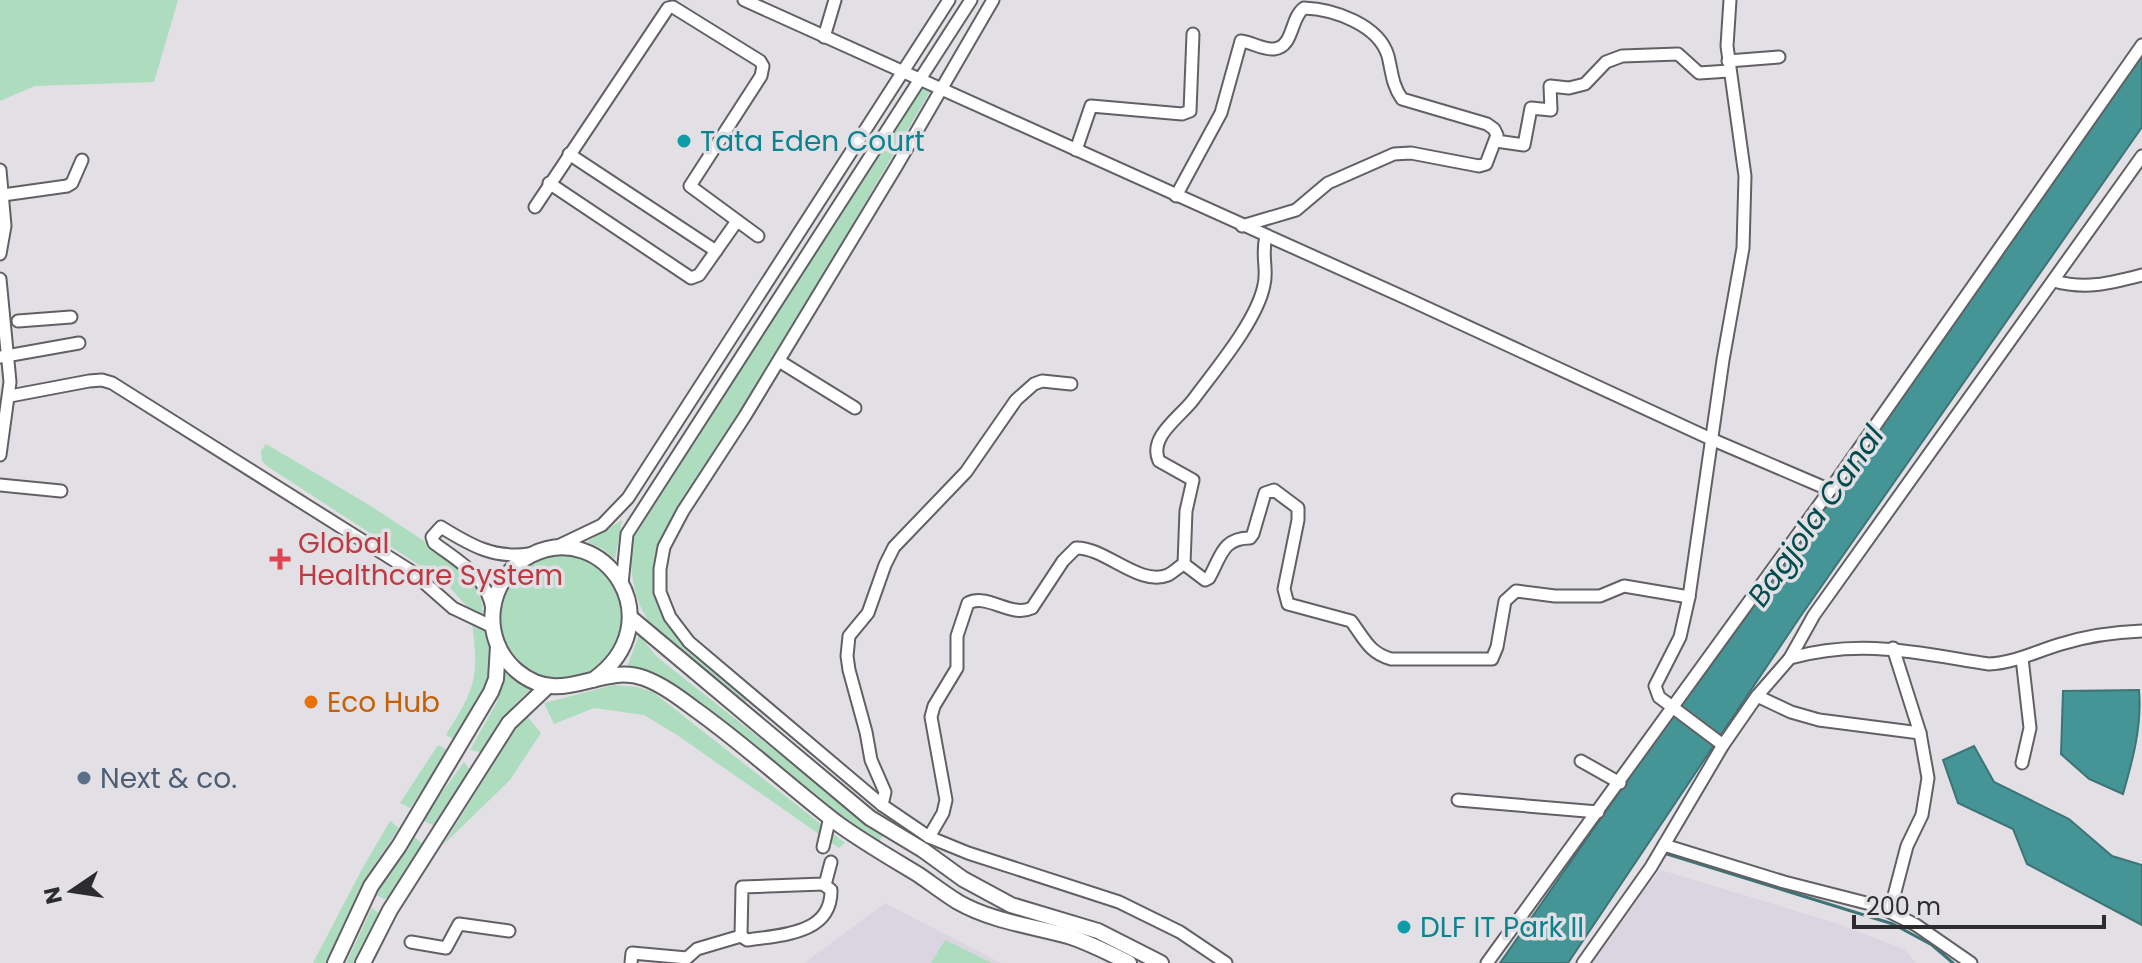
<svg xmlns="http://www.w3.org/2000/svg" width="2142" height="963" font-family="Poppins,sans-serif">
  <rect width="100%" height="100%" fill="#e2e0e5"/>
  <g fill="#dbd5e2">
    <path d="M1661 870 1836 923 1904 949 1916 963H1593L1644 890Z"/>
    <path d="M885 903 1001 963H804Z"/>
  </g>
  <g fill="#aedcbe">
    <path d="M0 0H178L154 82 35 86 0 101Z"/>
    <path d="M924 85 931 90 764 376 668 528 657 580 661 609 674 633 747 700 743 704C719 684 660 643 646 617 632 594 629 565 633 539Z"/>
    <path d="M266 444 366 503 438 550 472 579 482 602 483 619C465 608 457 593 442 580L267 466 262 461 261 451Z"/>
    <path d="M622 520 615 559 603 549 587 542Z"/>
    <circle cx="561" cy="617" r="63"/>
    <path d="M472 622 484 628 488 636 491 651 489 682 455 740 446 735C476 687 479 679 472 622Z"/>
    <path d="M639 635 657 657 810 778 885 833 877 844 699 703 652 674 627 667Z"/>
    <path d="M506 669 515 678 533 688 515 704 484 749 480 752 470 750 497 702Z"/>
    <path d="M614 685 637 687 653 692 845 843 839 848 677 735 644 715 594 708 554 724 544 703Z"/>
    <path d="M526 715 541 733 510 780 443 845 522 719Z"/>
    <path d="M438 745 449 751 410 808 400 803Z"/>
    <path d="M464 762 471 771 435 826 422 820Z"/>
    <path d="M390 821 399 828 369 873 327 963H313L362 869Z"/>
    <path d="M412 835 424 845 392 896 384 899 376 895Z"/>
    <path d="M372 908 381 915 356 963H346Z"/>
    <path d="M945 940 992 963H931Z"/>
  </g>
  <g fill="#459496" stroke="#3e7476" stroke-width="2">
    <path d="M2142 42V127L1800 617 1568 963H1500Z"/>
    <path d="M2139 690C2142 726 2133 759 2123 794L2089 779 2061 754 2063 691Z"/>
    <path d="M1974 746 1994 782 2069 819 2112 856 2142 865V925L2027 864 2013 829 1958 803 1943 760Z"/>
  </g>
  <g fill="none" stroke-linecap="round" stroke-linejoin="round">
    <path stroke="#3e7476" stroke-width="3" d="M1667 854 1893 924 1932 945 1953 963"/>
    <defs>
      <g id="minor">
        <path d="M744 0 1410 300 1711 439 1830 490"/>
        <path d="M993 0 896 167 745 416 683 511 664 547 660 569V592L670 617 689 642 882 805 929 837 968 853 1119 902 1180 932 1226 963"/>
        <path d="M824 37 835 0"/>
        <path d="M1728 61 1779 57"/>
        <path d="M1496 141 1524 145 1531 108 1551 110 1550 86 1569 88 1585 84 1606 62 1622 56 1678 54 1699 73 1729 71"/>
        <path d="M1076 150 1091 106 1182 114 1190 111 1193 34"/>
        <path d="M569 154 716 251"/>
        <path d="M0 170 5 226 0 254"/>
        <path d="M549 183 691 278 699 275 737 221"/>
        <path d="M3 195 67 186 72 183 82 160"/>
        <path d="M1176 196 1221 113 1241 41C1251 42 1263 50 1274 49 1294 47 1290 18 1304 8 1334 9 1379 25 1388 56 1392 72 1392 85 1402 99L1487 124 1494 129 1497 135 1486 164 1479 166 1411 153 1394 154 1328 183 1296 210 1242 226"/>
        <path d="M535 207 668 8 673 7 760 61 763 66 761 76 690 186 758 236"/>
        <path d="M0 279 10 382 0 455"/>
        <path d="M2054 281C2086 290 2111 283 2142 275"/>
        <path d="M18 321 71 317"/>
        <path d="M0 357 79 343"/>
        <path d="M779 361 855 408"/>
        <path d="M10 396 89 381 102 380 112 383 411 571 453 608 493 627"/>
        <path d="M0 485 61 491"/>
        <path d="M558 546 602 525 628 498 949 0"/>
        <path d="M1184 564 1186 511 1193 480 1159 461C1148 437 1180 417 1193 400 1215 370 1257 321 1264 285 1268 269 1261 256 1266 236"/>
        <path d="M622 584 627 534 971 0"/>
        <path d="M492 609C487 576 458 561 434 543L432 537 441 527C470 545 494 559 529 554"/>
        <path d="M1790 658C1862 638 1917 653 1989 664 2014 663 2037 651 2061 644 2087 636 2115 632 2142 631"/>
        <path d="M2022 658 2030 728 2022 763"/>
        <path d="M1757 696 1791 712 1819 720 1920 733"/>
        <path d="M1723 745 1659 697 1655 686 1680 637 1689 597 1723 360 1743 248 1745 176 1727 46 1730 0"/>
        <path d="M1581 761 1620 783"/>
        <path d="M1458 800 1598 812"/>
        <path d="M882 805 885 792 871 760 866 732 849 670 847 656 849 636 868 613 885 565 894 547 966 472 1016 400 1034 384 1042 381 1071 384"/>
        <path d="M929 837 943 813 946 800 931 717 934 706 957 668V636L968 603C988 593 1010 618 1032 608L1063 561 1076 548C1105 547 1139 587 1168 575 1174 572 1178 567 1184 564L1205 580 1209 578C1221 557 1222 538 1250 538L1253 534 1265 493 1274 490 1298 508V520L1284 589 1288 604 1351 621C1364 638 1369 653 1391 659H1492L1497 647 1505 601 1516 591 1555 596H1600L1624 586 1689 597"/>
        <path d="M1664 845 1784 882 1878 906 1916 925 1971 963"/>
        <path d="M823 847 830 817"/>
        <path d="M1890 911 1907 846 1922 815 1928 778 1920 733 1893 648"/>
        <path d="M741 936 747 940C779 935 832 935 831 890L823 884"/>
        <path d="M411 942 446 948 459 924 509 931"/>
        <path d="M631 963 632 953 687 958 697 949 741 936 742 887 823 884 826 881 831 862"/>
        <path d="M1487 963 1830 490 2142 45"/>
        <path d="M1583 963 1651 867 1723 745 1757 696 1790 658 1814 615 2142 156"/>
      </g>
      <g id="major">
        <path d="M631 618 870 818 923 850 963 879 1011 905 1098 931 1161 963"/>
        <path d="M593 680C675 622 604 518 531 555 486 578 479 639 517 671 562 709 600 662 644 678 663 685 680 698 696 710 745 745 789 786 837 823 863 842 891 858 919 875 932 884 945 894 958 902 991 921 1032 926 1068 936 1090 943 1109 953 1129 963"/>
        <path d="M335 963 371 886 399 846 491 692 496 679 498 646"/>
        <path d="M363 963 390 910 509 723 548 686"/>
      </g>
    </defs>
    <use href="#minor" stroke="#626064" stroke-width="15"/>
    <use href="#major" stroke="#626064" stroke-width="18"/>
    <use href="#minor" stroke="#fff" stroke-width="11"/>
    <use href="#major" stroke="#fff" stroke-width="14"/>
  </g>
  <g fill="#0f9aa8" stroke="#e2e0e5" stroke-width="3">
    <circle cx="684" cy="141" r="8"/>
    <circle cx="1404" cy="927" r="8"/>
  </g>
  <path fill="#e0444e" stroke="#e2e0e5" stroke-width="3" d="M276 547h8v8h8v8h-8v8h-8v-8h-8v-8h8z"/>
  <circle fill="#e8710a" stroke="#e2e0e5" stroke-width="3" cx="311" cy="702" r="8"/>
  <circle fill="#5c6f8a" stroke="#e2e0e5" stroke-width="3" cx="84" cy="778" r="8"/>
  <g text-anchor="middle" stroke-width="7" stroke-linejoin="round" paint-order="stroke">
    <g font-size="28" fill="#0d838f" stroke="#e2e0e5" text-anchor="start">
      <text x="700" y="151">Tata Eden Court</text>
      <text x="1420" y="937">DLF IT Park II</text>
    </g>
    <g font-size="28" fill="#be3a42" stroke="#e2e0e5" text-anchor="start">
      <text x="298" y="553">Global<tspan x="298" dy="32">Healthcare System</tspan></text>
    </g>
    <g font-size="28" fill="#c56008" stroke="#e2e0e5" text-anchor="start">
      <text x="327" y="712">Eco Hub</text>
    </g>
    <g font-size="28" fill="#4e5e75" stroke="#e2e0e5" text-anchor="start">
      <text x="100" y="788">Next &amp; co.</text>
    </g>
    <g font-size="30" font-style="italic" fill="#004c4e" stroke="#e2e0e5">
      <text transform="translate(1816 516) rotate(-55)" y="10">Bagjola Canal</text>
    </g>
  </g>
  <g transform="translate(72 891) rotate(257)" stroke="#e2e0e5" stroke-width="6" paint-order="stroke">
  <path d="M0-6L14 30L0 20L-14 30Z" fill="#2c2b2d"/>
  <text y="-12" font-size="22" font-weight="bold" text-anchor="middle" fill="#2c2b2d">N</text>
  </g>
  <path d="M1854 915v12h250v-12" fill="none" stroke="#2c2b2d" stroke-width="4"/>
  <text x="1866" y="915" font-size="24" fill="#2c2b2d" stroke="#e2e0e5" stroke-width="6" paint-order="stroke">200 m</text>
</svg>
